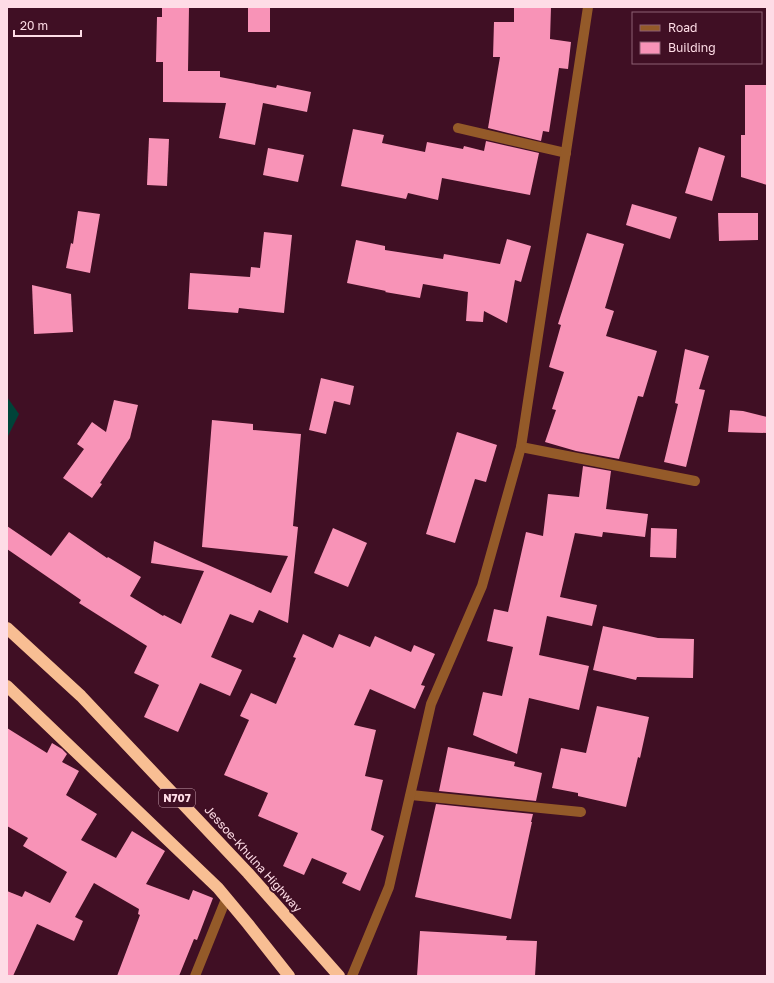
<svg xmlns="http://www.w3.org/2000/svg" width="774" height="983" font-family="'Golos Text',sans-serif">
  <rect width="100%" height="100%" fill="#400f24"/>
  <path fill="#004339" d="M7 397 19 414 7 438Z"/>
  <g fill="#f893b7">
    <path d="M162 7H189L188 71H220V77L276 88 277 85 311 92 307 112 263 103 255 145 219 138 226 103 163 102V62H156L157 17H162Z"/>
    <rect x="248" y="7" width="22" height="25"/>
    <path d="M514 7H551L550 39 571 42 568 69 559 68 549 132 543 131 541 141 488 128 500 57H493L494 22H514Z"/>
    <path d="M745 85H767V185L741 177V135H745Z"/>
    <path d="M353 129 384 135 382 143 425 152 427 142 463 149 464 146 484 151 486 141 539 153 530 195 442 178 438 200 408 193 406 199 341 186Z"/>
    <path d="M149 138 169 139 167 186 147 185Z"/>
    <path d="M699 147 725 156 712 201 685 193Z"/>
    <path d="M268 148 304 155 298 182 263 175Z"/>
    <path d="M632 204 677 217 670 239 626 225Z"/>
    <path d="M78 211 100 214 90 273 66 268 71 243 73 244Z"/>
    <path d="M718 213H758V240L719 241Z"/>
    <path d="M264 232 292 235 284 313 239 308 238 313 188 309 190 273 250 277 251 267 260 268Z"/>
    <path d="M587 233 624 244 605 308 614 311 606 336 657 351 643 397 638 396 619 459 576 451 545 442 556 410 552 409 564 372 549 367 561 325 558 324Z"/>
    <path d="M507 239 531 246 521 282 515 280 507 323 484 311 483 322 466 321 468 292 423 284 420 298 385 292 386 291 347 283 356 240 385 246V250L443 259 444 254 500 264Z"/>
    <path d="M32 285 71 294 73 332 34 334Z"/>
    <path d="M685 349 709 356 699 389 705 390 686 467 664 462 678 404 675 403Z"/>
    <path d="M321 378 354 386 350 405 334 401 326 434 309 430Z"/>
    <path d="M114 400 138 405 130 438 100 483 102 484 92 498 63 478 84 449 77 444 92 422 106 432Z"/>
    <path d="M730 410 743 411 767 417V433L728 432Z"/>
    <path d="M212 420 253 424V430L301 434 293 526 298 527 288 623 259 610 253 623 230 614 211 657 242 670 230 696 200 683 178 732 144 717 159 685 134 673 147 646 79 603 81 600 7 549V526L51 556 69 532 107 558 108 557 141 577 130 596 163 616 164 615 181 624 204 571 151 563 154 541 271 593 288 556 202 547Z"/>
    <path d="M457 432 497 445 486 482 475 479 455 543 426 534Z"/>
    <path d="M583 466 611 471 606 509 648 514 645 537 603 532 602 537 575 533 560 597 597 605 592 626 547 616 539 655 589 666 579 710 529 698 517 754 473 735 483 692 502 696 513 647 487 641 494 609 508 612 526 532 543 536 548 494 579 497Z"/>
    <path d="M333 528 367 543 348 587 314 573Z"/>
    <path d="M651 528 677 529 676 558 650 557Z"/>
    <path d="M603 626 658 638 694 639 693 678 637 677 636 680 593 670Z"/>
    <path d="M303 634 333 648 339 634 370 647 375 636 411 652 414 645 435 654 421 685 425 686 415 709 370 689 354 725 376 730 365 776 383 780 371 830 384 836 360 891 342 883 347 873 312 858 304 875 283 866 298 833 258 816 268 793 224 775 249 720 240 716 251 693 276 704 296 658 293 657Z"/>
    <path d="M597 706 649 717 640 758 638 757 626 807 578 796V793L552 788 561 748 586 753Z"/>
    <path d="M7 728 47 753 52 743 62 749 67 754 62 762 79 771 66 795 97 814 81 840 116 858 132 831 165 851 146 884 189 900 193 890 213 898 197 940 194 939 179 976H117L140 915 138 914 139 909 94 883 75 917 83 921 74 941 37 924 13 976H7V891L22 897 25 891 50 903 67 872 23 846 28 838 7 826Z"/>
    <path d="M448 747 515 762 514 766 542 773 536 801 439 791Z"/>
    <path d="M436 804 533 814 531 822H532L511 919 415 897Z"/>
    <path d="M420 931 507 936 506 940 537 941 535 976H417Z"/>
  </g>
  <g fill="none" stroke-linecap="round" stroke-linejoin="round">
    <g stroke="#945a29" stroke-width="10">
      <path d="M458 128 566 153"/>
      <path d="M521 447 695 481"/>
      <path d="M411 795 581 812"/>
      <path d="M195 976 226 899"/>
      <path d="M352 976 389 887 431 704 482 586 521 447 588 7"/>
    </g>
    <g stroke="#f8be93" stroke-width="12">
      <path d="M7 628 81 696 248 873 339 976"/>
      <path d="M7 686 218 888 248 924 289 976"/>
    </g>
  </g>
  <g text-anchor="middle" stroke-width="4" stroke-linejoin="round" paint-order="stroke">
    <rect fill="#400f24" stroke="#c59eac" stroke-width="1" x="159" y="789" width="36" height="18" rx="3"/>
    <g font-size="11" font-weight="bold" fill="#fedce6">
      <text x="177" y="802">N707</text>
    </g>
    <g font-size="12" fill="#fedce6" stroke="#400f24">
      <text transform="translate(253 859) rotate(48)" y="4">Jessoe-Khulna Highway</text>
    </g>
  </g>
  <rect width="774" height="983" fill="none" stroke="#fedce6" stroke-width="16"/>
  <rect x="632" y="12" width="130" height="52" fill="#400f24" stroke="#8c6172"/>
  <rect x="640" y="25" width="20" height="6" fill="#945a29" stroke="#8c6172"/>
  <text x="668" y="32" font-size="12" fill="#fedce6">Road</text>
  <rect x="640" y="42" width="20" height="12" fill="#f893b7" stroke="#8c6172"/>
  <text x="668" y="52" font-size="12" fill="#fedce6">Building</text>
  <path d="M14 30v6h67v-6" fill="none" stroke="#fedce6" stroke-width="2"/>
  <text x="20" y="30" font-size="12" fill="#fedce6" stroke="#400f24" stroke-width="3" paint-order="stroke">20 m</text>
</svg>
